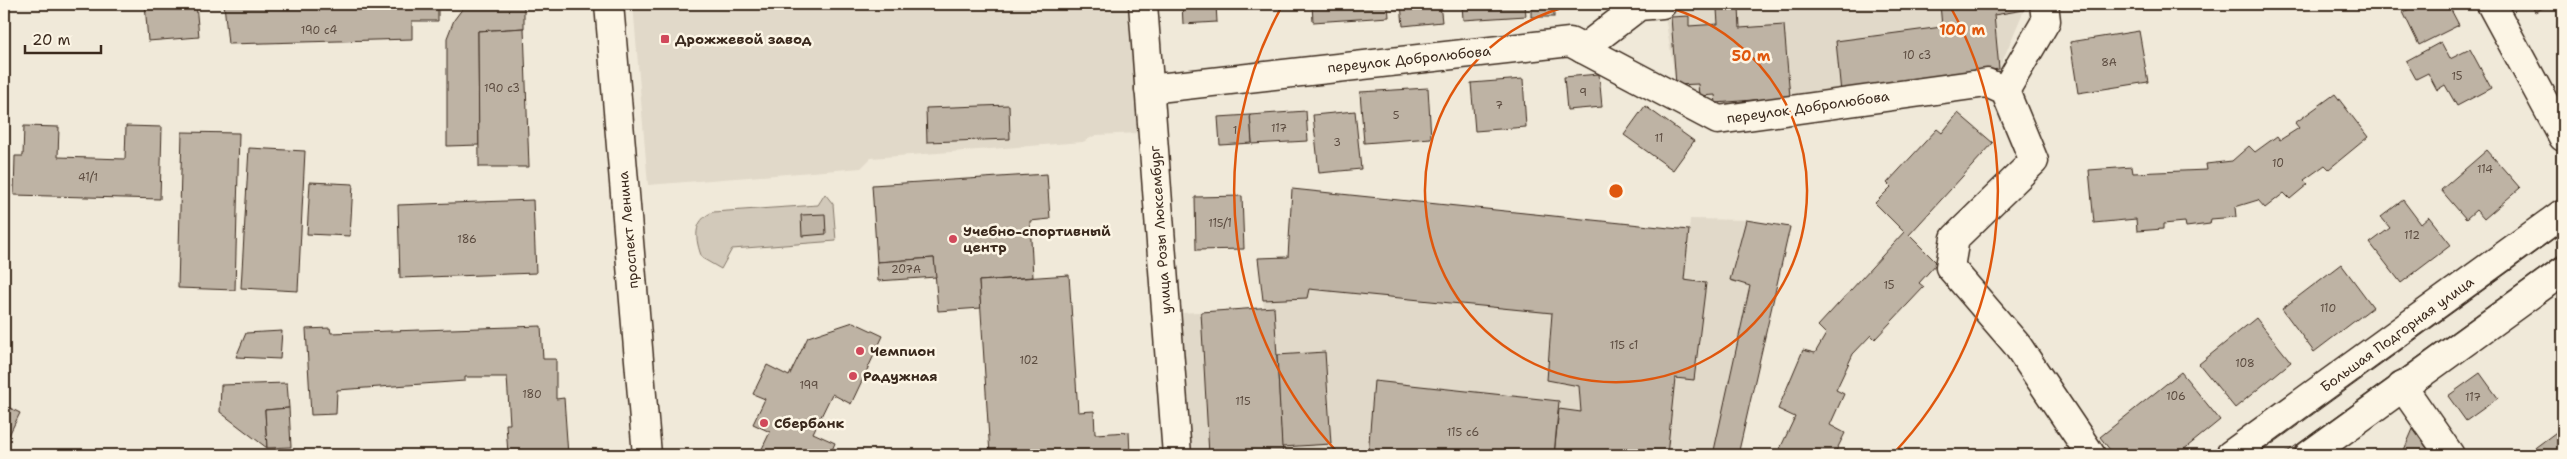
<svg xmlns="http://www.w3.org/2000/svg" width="2567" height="459" font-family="'Shantell Sans',sans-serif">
  <rect width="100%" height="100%" fill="#f0e9d9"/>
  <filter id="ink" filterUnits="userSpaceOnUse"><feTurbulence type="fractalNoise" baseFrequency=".02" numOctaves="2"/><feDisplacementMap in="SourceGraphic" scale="10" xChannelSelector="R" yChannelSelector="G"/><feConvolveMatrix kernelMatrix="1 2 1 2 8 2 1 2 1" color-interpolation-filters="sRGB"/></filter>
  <g filter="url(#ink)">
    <g fill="#e1d9c9">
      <path d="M633 4H1129L1139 133 1096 135 1083 142 871 158 861 168 648 185Z"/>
      <path d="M1663 4H2024V10L1999 69 1841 93 1716 103 1676 85Z"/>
      <path d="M1292 189 1689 230 1690 219 1746 220 1790 227 1738 455H1192L1181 313 1264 308 1258 258 1288 256Z"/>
    </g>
    <path fill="#d2c9ba" stroke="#867a6c" d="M825 194 833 204 836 241 732 249 721 269 702 258C695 239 692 221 713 212L818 205Z"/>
    <g fill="#beb3a4" stroke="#3b2a1e">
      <path d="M145 4H196L199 37 148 41Z"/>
      <path d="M224 4H438V21H412V39L228 44Z"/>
      <path d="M466 4H524V28L478 31 479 145 447 146V38L454 20Z"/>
      <path d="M1182 4H1216L1217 22 1183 24Z"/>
      <path d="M1312 4H1388L1389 17 1313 22Z"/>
      <path d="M1401 4H1440L1442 22 1403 26Z"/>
      <path d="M1462 4H1525L1526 16 1463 20Z"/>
      <rect x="1531" y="4" width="23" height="13"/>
      <path d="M1940 4H2024V10L1994 15 1999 69 1841 93 1836 41 1942 27Z"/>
      <path d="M2420 4H2448L2459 25 2419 45 2403 12Z"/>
      <path d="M2531 4H2551L2535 12Z"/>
      <path d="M1739 7 1740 28 1784 25 1790 97 1716 103 1715 95 1699 96 1698 84 1676 85 1671 17 1689 16V26L1718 24 1717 9Z"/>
      <path d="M524 28 529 167H479L478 31Z"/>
      <path d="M2139 31 2148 82 2078 93 2070 42Z"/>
      <path d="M2441 42 2450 59 2470 49 2491 88 2457 106 2445 85 2437 90 2428 73 2416 79 2406 61Z"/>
      <path d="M1599 74 1602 107 1567 110 1564 77Z"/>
      <path d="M1523 79 1526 127 1475 131 1471 83Z"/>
      <path d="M1428 88 1431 138 1364 143 1360 92Z"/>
      <path d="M2335 94 2368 137 2329 169 2325 165 2304 180 2308 184 2290 199 2284 193 2265 208 2258 200 2235 207 2236 217 2211 219 2210 224 2186 227 2185 222 2163 224V229L2137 231 2136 219 2094 223 2089 170 2132 167 2133 173 2207 170 2206 164 2232 161 2249 146 2255 152 2277 136 2280 140 2299 128 2295 123Z"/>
      <path d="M1009 105 1010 139 927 142 926 108Z"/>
      <path d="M1645 106 1694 141 1673 170 1624 135Z"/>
      <path d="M1306 111 1308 141 1252 144 1250 115Z"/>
      <path d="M1355 111 1361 169 1319 173 1313 115Z"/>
      <path d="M1958 113 1993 143 1909 235 1937 263 1919 283 1924 287 1875 339 1871 335 1853 354 1836 390 1844 394 1830 425 1845 433 1834 455H1777L1795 417 1778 409 1803 350 1815 353 1826 334 1818 326 1904 232 1875 203 1891 187 1887 183 1937 129 1942 133Z"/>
      <path d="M1250 115 1252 143 1220 145 1218 117Z"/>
      <path d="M24 126 59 127 58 157 125 159 126 126 162 127 160 199 14 195 15 156H23Z"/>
      <path d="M182 132 239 133 235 290 178 288Z"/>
      <path d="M249 148 305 151 298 291 241 288Z"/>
      <path d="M2487 150 2520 188 2484 219 2476 210 2466 219 2441 190Z"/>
      <path d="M1047 174 1050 219 1030 221 1033 277 979 281 981 308 938 311 934 258 877 262 872 185Z"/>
      <path d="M310 182 353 184 350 236 307 234Z"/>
      <path d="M1292 189 1689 230 1684 280 1706 283 1694 380 1675 378 1667 455H1554L1559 409 1581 412 1579 386 1547 380 1552 313 1309 289 1307 298 1263 300 1258 258 1288 257Z"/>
      <path d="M1242 196 1244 249 1196 250 1195 197Z"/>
      <path d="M533 200 536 273 400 278 398 205Z"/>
      <path d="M2403 200 2421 224 2429 217 2451 245 2401 283 2370 243 2390 228 2381 217Z"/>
      <path d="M825 214 826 234 802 236 801 215Z"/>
      <path d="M1746 220 1790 227 1738 455H1713L1750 286 1730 280Z"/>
      <path d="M934 258 936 277 878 281 877 262Z"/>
      <path d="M2341 264 2373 307 2314 352 2282 309Z"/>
      <path d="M1069 275 1078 412 1094 411 1095 434 1129 432 1130 455H990L979 281Z"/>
      <path d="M1274 307 1283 455H1209L1201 312Z"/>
      <path d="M2256 318 2291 362 2235 408 2199 364Z"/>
      <path d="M853 322 883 336 851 404 832 394 813 433 835 443 830 455H759L770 432 753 424 765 399 753 394 767 365 789 376 808 337Z"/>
      <path d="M541 326 543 359H556V399L564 398 568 455H508L506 424H510L507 377H465V381L337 390 336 414 311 415 306 329 330 328 331 333Z"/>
      <path d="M282 331 280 359 236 357 246 333Z"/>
      <path d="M1325 352 1331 444 1282 447 1277 355Z"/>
      <path d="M2181 372 2220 420 2177 455H2114L2100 437Z"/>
      <path d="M2480 373 2498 398 2466 421 2448 396Z"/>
      <path d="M1374 381 1559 401 1554 455H1368Z"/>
      <path d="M287 383 289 408 265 410 267 448 220 412 221 385Z"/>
      <path d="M4 405 20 413 4 445Z"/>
      <path d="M289 408 291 447 267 448 265 410Z"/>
      <path d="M2563 427V455H2535L2532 450Z"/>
      <path d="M2413 429 2432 455H2397L2404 450Z"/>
    </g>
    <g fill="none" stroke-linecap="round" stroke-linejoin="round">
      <defs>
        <g id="minor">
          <path d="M2491 4 2563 137"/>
          <path d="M1583 49 1639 6 1662 4"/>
          <path d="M1149 89 1570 42 1718 120 1987 83 2005 91 2034 161 1955 238 1950 267 2017 345 2091 455"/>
          <path d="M2005 91 2046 21 2044 4"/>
          <path d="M2402 386 2450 455"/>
        </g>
        <path id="tertiary" d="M1143 4 1177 455"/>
        <g id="secondary">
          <path d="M609 4 647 455"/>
          <path d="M2230 455 2563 213"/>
          <path d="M2309 455 2563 271"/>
        </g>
      </defs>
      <use href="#minor" stroke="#3b2a1e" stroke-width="31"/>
      <use href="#tertiary" stroke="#3b2a1e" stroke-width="31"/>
      <use href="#secondary" stroke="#3b2a1e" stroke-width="31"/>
      <use href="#minor" stroke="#fcf5e5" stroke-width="28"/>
      <use href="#tertiary" stroke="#fcf5e5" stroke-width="28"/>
      <use href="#secondary" stroke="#fcf5e5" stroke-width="28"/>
      <g stroke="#3b2a1e" stroke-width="1">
        <path d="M2257 455 2563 232"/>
        <path d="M2283 455 2563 252"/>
      </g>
    </g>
  </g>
  <g fill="none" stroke="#df570d" stroke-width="2.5">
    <path d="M1654 4A191 191 0 1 1 1578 4"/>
    <path d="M1339 454A382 382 0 0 1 1282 6M1950 6A382 382 0 0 1 1893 454"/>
  </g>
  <g fill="#d1495b" stroke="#fcf5e5" stroke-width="2">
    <rect x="660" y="34" width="10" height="10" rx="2.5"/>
    <circle cx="953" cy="239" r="5"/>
    <circle cx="860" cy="351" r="5"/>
    <circle cx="853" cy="376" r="5"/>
    <circle cx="764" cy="423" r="5"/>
  </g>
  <g text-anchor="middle" stroke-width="5" stroke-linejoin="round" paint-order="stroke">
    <g font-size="11" fill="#5c4c40">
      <text x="319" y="34">190 с4</text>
      <text x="1917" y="59">10 с3</text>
      <text x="2109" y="66">8А</text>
      <text x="2457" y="80">15</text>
      <text x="502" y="92">190 с3</text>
      <text x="1583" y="96">9</text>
      <text x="1499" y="109">7</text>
      <text x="1396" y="119">5</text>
      <text x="1279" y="132">117</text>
      <text x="1235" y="134">1</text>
      <text x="1659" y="142">11</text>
      <text x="1337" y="146">3</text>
      <text x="2278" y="167">10</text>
      <text x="2485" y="173">114</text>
      <text x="88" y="181">41/1</text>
      <text x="1220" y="227">115/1</text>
      <text x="2412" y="239">112</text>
      <text x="467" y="243">186</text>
      <text x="906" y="273">207А</text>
      <text x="1889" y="289">15</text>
      <text x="2328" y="312">110</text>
      <text x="1624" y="349">115 с1</text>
      <text x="1029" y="364">102</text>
      <text x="2245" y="367">108</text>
      <text x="809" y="389">199</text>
      <text x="532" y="398">180</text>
      <text x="2176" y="400">106</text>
      <text x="2473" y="401">117</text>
      <text x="1243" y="405">115</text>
      <text x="1463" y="436">115 с6</text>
    </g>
    <g font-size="14" font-weight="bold" fill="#3b2a1e" stroke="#fcf5e5" text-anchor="start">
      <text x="675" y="44">Дрожжевой завод</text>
      <text x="963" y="236">Учебно-спортивный<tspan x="963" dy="16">центр</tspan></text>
      <text x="870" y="356">Чемпион</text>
      <text x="863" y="381">Радужная</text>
      <text x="774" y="428">Сбербанк</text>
    </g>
    <g font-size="14" fill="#3b2a1e" stroke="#fcf5e5">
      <text transform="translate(1409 59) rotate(-6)" y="5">переулок Добролюбова</text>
      <text transform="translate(1808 107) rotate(-8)" y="5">переулок Добролюбова</text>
      <text transform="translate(628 230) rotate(-95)" y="5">проспект Ленина</text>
      <text transform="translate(1160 230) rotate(-94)" y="5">улица Розы Люксембург</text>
      <text transform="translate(2397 334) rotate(-36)" y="5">Большая Подгорная улица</text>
    </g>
  </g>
  <circle cx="1616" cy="191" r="8" fill="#df570d" stroke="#fcf5e5" stroke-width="2.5"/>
  <g font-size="15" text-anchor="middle" font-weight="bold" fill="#df570d" stroke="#fcf5e5" stroke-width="5" stroke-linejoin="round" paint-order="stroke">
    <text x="1962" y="35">100 m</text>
    <text x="1751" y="61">50 m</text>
  </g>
  <rect width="2567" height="459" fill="none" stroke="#fcf5e5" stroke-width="20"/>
  <rect x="10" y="10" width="2547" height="439" fill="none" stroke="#3b2a1e" stroke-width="2" filter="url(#ink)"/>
  <path d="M25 45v8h76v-8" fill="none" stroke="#3b2a1e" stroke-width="2.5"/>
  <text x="32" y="45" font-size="15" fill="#3b2a1e" stroke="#fcf5e5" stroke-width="4" paint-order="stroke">20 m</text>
</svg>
